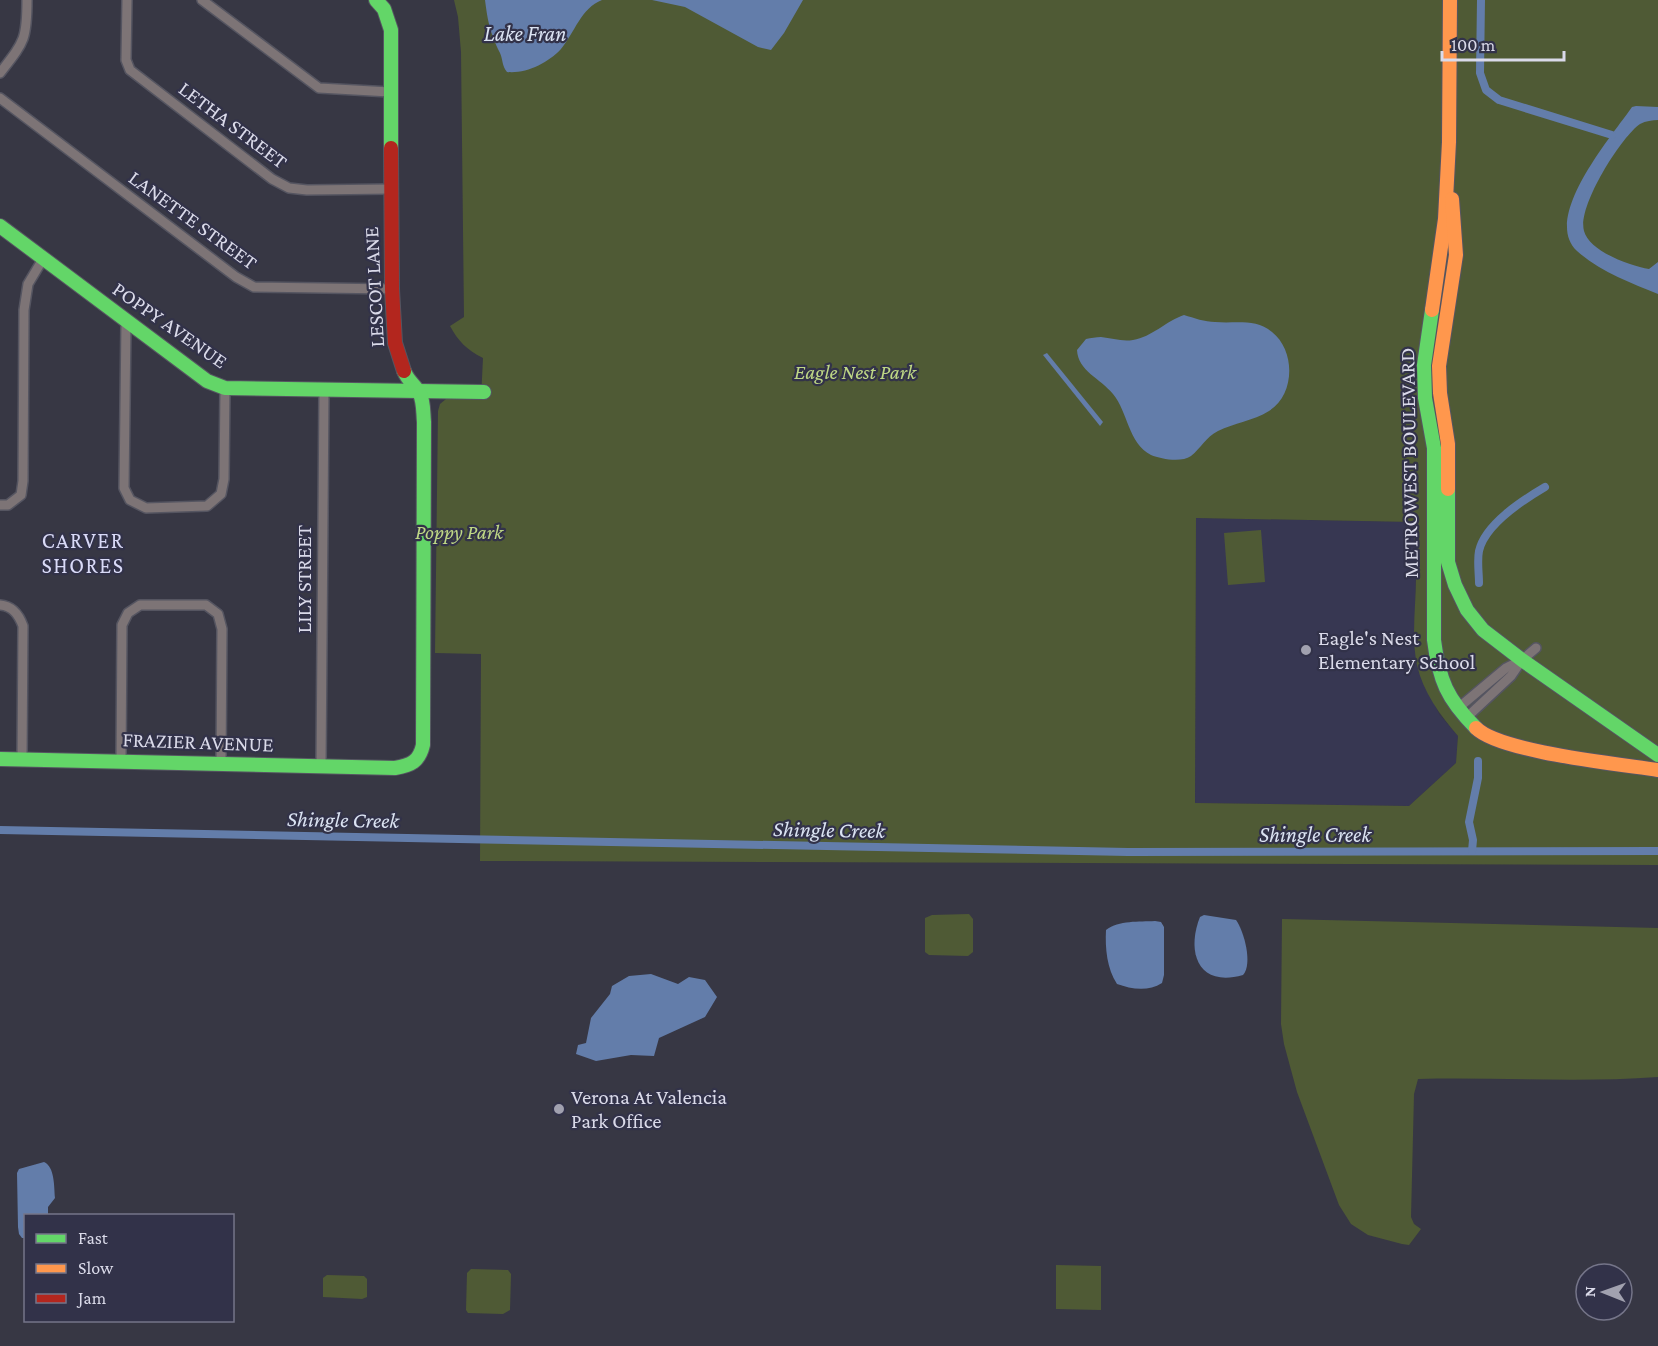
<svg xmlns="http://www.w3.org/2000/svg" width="1658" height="1346" font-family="'Crimson Pro',serif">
  <rect width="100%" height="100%" fill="#373744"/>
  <path fill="#373752" d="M1196 518 1414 522 1416 558 1415 636 1417 664 1439 714 1458 736 1456 763 1409 806 1195 803Z"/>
  <g fill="#4f5a35" fill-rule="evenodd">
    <path d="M454 0H1658V865L480 861 481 654 435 653 438 411 440 404 446 399H481L483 358C467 350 458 341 450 326L464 317 461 52 458 17ZM1196 518 1414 522C1414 541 1416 559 1416 577 1416 605 1411 637 1417 665 1423 692 1440 715 1458 736L1456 763 1409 806 1195 803Z"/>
    <path d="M1261 530 1265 582 1228 585 1224 533Z"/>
    <path d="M969 914 973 919V952L968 956 929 955 925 952V918L932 915Z"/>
    <path d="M1282 919 1658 928V1077C1578 1083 1498 1077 1418 1079L1414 1094 1411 1217 1414 1224 1421 1229 1409 1245 1402 1244 1368 1235 1351 1224 1339 1205 1297 1092 1284 1044 1281 1024Z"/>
    <path d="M1056 1265 1101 1266V1310L1056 1309Z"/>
    <path d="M471 1269 508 1270 511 1274 510 1310 503 1314 468 1313 466 1310 467 1273Z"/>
    <path d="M327 1275 364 1276 367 1279V1297L362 1299 323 1297V1278Z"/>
  </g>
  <g fill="#637daa">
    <path d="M485 0H602C581 8 575 32 561 49 548 63 526 74 507 72 502 66 503 60 500 53 490 32 488 23 485 0Z"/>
    <path d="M652 0H803L784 33 771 50 758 47 685 7Z"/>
    <path d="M1636 106 1658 107V120C1652 120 1646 121 1640 124 1621 137 1577 207 1584 231 1589 251 1630 266 1649 269L1658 262V294C1631 283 1599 271 1577 251 1541 218 1612 136 1632 107Z"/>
    <path d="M1184 315C1194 318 1205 322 1215 322 1235 324 1255 318 1272 332 1296 351 1295 395 1269 411 1253 421 1234 423 1218 431 1206 437 1201 448 1191 456 1181 463 1161 459 1151 455 1128 443 1128 412 1113 394 1100 378 1078 371 1077 350L1086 339C1091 338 1096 337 1101 337 1112 338 1122 342 1133 340 1152 337 1166 321 1184 315Z"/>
    <path d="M1047 353 1103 422 1100 426 1043 355Z"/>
    <path d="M1204 915 1236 920C1244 931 1253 964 1243 975 1198 988 1186 952 1200 917Z"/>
    <path d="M1155 921 1161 922 1164 927V975L1162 983C1148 992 1131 989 1117 984 1107 969 1105 948 1106 930 1119 920 1139 922 1155 921Z"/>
    <path d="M651 974 678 984 689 977 705 980 717 997 705 1017 659 1038 654 1056 631 1055 596 1061 576 1054 578 1045 586 1043 591 1018 610 994 612 986 629 976Z"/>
    <path d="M44 1162C55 1167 54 1187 55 1198L48 1207V1215L26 1216 25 1238H22L19 1234 18 1227 17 1173 19 1169Z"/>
  </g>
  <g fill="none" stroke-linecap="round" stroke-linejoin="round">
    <g stroke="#637daa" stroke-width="8">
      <path d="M1481 0 1480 73 1486 90 1499 100 1612 135"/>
      <path d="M1479 583C1479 573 1477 561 1479 551 1485 524 1523 500 1545 487"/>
      <path d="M0 830 1128 852 1658 851"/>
      <path d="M1472 851 1473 840 1469 822 1478 778V761"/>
    </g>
    <defs>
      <g id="street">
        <path d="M127 0 126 60 130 70 272 179 289 188 307 190 391 189"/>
        <path d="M202 0 319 88 390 92"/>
        <path d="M0 73C24 42 27 40 27 0"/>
        <path d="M0 98 236 277 254 287 392 289"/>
        <path d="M126 322 124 488 130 500 146 508 207 506 221 494 224 479 225 388"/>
        <path d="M0 505H8L21 495 23 481 24 310 28 284 43 259"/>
        <path d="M0 605C13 606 19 615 23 626L22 759"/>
        <path d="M1457 709 1506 668 1520 661"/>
        <path d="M1466 718 1511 676 1522 660 1536 648"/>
        <path d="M121 761 122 625 128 613 140 605H206L218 614 222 629 221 764"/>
        <path d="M321 767 324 391"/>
      </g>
      <g id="fast">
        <path d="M376 0 384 9 391 30V148"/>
        <path d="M0 226 207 381 225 388 484 392"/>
        <path d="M1432 310 1424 365 1425 398 1434 448V640C1439 680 1447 699 1476 728"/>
        <path d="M1448 489V562L1455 585 1467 610 1483 630 1522 660 1658 755"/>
        <path d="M0 759 395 768C411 765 419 762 423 745L424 422C423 412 424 401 419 392 414 384 408 381 404 371"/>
      </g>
      <g id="slow">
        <path d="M1432 310 1445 219 1449 142 1450 0"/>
        <path d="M1448 489V444L1440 393 1439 366 1456 255 1452 199"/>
        <path d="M1476 728C1500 752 1619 764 1658 770"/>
      </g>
      <path id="jam" d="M391 148 392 289 395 343 404 371"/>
    </defs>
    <use href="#street" stroke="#555561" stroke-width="12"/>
    <use href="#fast" stroke="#555561" stroke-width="16"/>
    <use href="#slow" stroke="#555561" stroke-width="16"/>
    <use href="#jam" stroke="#555561" stroke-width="16"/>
    <use href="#street" stroke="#7d7476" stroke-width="9"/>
    <use href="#fast" stroke="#63d668" stroke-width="14"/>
    <use href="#slow" stroke="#ff974d" stroke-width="14"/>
    <use href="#jam" stroke="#b3261e" stroke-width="14"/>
  </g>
  <g fill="#a1a1af" stroke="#323249" stroke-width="2">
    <circle cx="1306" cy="650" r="6"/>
    <circle cx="559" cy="1109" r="6"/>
  </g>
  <g text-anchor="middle" stroke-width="4.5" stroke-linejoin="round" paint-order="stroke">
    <g font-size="21" fill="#dadae9" stroke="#323249">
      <text transform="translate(233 125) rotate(37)" y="7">LETHA STREET</text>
      <text transform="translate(193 220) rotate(36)" y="7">LANETTE STREET</text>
      <text transform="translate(374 287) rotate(-93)" y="7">LESCOT LANE</text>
      <text transform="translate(170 325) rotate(35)" y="7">POPPY AVENUE</text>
      <text transform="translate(1409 463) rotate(-91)" y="7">METROWEST BOULEVARD</text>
      <text transform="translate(304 579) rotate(-90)" y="7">LILY STREET</text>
      <text transform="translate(198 742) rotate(2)" y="7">FRAZIER AVENUE</text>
    </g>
    <g font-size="21" font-style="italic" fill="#bfd885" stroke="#323249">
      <text x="855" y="379">Eagle Nest Park</text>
      <text x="459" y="539">Poppy Park</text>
    </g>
    <g font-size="21" fill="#dadae9" stroke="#323249" text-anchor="start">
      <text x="1318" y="645">Eagle's Nest<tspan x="1318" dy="24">Elementary School</tspan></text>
      <text x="571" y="1104">Verona At Valencia<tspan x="571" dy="24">Park Office</tspan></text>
    </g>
    <g font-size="22" font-style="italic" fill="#dbe3f2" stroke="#323249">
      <text x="525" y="41">Lake Fran</text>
      <text transform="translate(343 819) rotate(1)" y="8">Shingle Creek</text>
      <text transform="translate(829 829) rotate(1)" y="8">Shingle Creek</text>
      <text x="1315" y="842">Shingle Creek</text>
    </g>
    <g font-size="22" letter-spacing="1.5" fill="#d9daf7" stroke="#323249">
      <text x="83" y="548">CARVER<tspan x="83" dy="25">SHORES</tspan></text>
    </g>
  </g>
  <rect x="24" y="1214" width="210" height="108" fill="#323249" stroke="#757589" stroke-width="1.5"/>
  <rect x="36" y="1234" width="30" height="9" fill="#63d668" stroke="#757589" stroke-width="1.5"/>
  <text x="78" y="1244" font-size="18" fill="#dadae9">Fast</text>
  <rect x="36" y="1264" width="30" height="9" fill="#ff974d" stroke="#757589" stroke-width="1.5"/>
  <text x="78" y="1274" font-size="18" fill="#dadae9">Slow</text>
  <rect x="36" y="1294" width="30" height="9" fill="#b3261e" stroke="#757589" stroke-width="1.5"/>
  <text x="78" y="1304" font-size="18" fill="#dadae9">Jam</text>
  <g transform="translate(1604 1292) rotate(271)"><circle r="28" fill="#323249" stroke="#757589" stroke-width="1.5"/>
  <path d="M0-4.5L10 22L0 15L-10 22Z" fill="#a1a1af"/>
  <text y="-9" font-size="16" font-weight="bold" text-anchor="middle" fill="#dadae9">N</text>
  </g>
  <path d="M1442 51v9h122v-9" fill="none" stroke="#dadae9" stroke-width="3"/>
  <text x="1451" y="51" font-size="18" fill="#dadae9" stroke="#323249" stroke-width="4.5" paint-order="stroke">100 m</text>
</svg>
